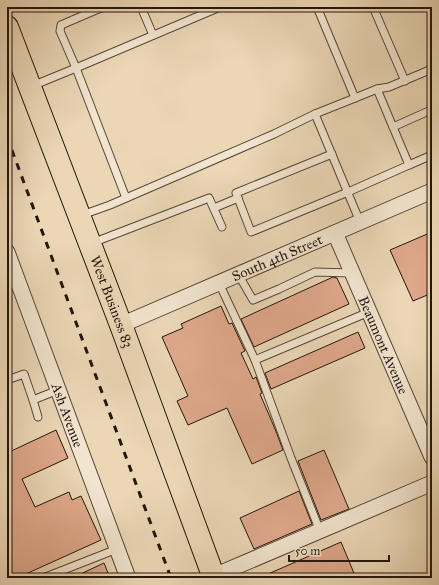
<svg xmlns="http://www.w3.org/2000/svg" width="439" height="585" font-family="'IM FELL Great Primer',serif">
  <rect width="100%" height="100%" fill="#ebd7b6"/>
  <filter id="stains"><feTurbulence type="fractalNoise" baseFrequency=".005" numOctaves="4"/><feColorMatrix values="0 0 0 0 .2 0 0 0 0 .09 0 0 0 0 .02 0 0 0 .5 -.17"/></filter>
  <radialGradient id="worn" r=".72"><stop offset=".6" stop-color="#630" stop-opacity="0"/><stop offset="1" stop-color="#630" stop-opacity=".3"/></radialGradient>
  <g fill="#dfa88b" stroke="#24160b">
    <path d="M432 232V293L413 301 390 250Z"/>
    <path d="M333 277 337 278 349 304 254 347 241 319Z"/>
    <path d="M221 306 229 324 232 323 245 351 241 353 253 379 256 377 262 393 260 394 275 429 283 450 252 464 227 408 188 425 177 401 188 396 162 337 183 328 181 324Z"/>
    <path d="M358 332 365 348 271 389 265 373Z"/>
    <path d="M56 430 68 458 22 479 35 507 69 492 72 500 81 496 101 540 17 578H7V453Z"/>
    <path d="M324 450 349 509 321 520 298 461Z"/>
    <path d="M299 491 312 524 254 549 240 518Z"/>
    <path d="M341 542 356 578H259Z"/>
    <path d="M104 563 110 578H72Z"/>
  </g>
  <g fill="none" stroke-linecap="round" stroke-linejoin="round">
    <defs>
      <g id="service">
        <path d="M141 7 153 35"/>
        <path d="M373 7 405 81"/>
        <path d="M32 86 76 68 60 31 61 25 103 7"/>
        <path d="M377 89 389 87 432 69"/>
        <path d="M315 114 360 222"/>
        <path d="M393 127 431 110"/>
        <path d="M332 154 236 193 251 232 348 192 409 165 377 89 355 98"/>
        <path d="M409 165 432 155"/>
        <path d="M126 198 76 68 220 7"/>
        <path d="M214 208 238 198"/>
        <path d="M82 215 110 205 274 134 315 114 355 98 317 7"/>
        <path d="M92 243 209 198 222 227"/>
        <path d="M238 274 253 300 279 289 315 272 352 273"/>
        <path d="M219 283 255 360 369 312"/>
        <path d="M255 360 291 458 320 531"/>
        <path d="M7 380 24 374 33 400 58 390"/>
        <path d="M33 400 38 417"/>
        <path d="M43 578 117 549"/>
      </g>
      <g id="minor">
        <path id="s1" d="M335 233 432 457"/>
        <path id="s2" d="M7 252 128 578"/>
        <path id="s3" d="M121 325 432 191"/>
        <path d="M214 576 432 483"/>
      </g>
      <g id="primary">
        <path id="s4" d="M7 27 121 325 214 578"/>
      </g>
    </defs>
    <use href="#service" stroke="#564636" stroke-width="9"/>
    <use href="#minor" stroke="#564636" stroke-width="17"/>
    <use href="#primary" stroke="#24160b" stroke-width="24"/>
    <use href="#service" stroke="#f2e5d0" stroke-width="7"/>
    <use href="#minor" stroke="#f2e5d0" stroke-width="15"/>
    <use href="#primary" stroke="#ebd7b6" stroke-width="22"/>
    <path stroke="#24160b" stroke-width="3" stroke-dasharray="7 7" stroke-linecap="butt" d="M7 137 171 578"/>
  </g>
  <g text-anchor="middle" stroke-width="3.5" stroke-linejoin="round" paint-order="stroke">
    <g font-size="14" fill="#24160b" stroke="#f2e5d0">
      <text dy="5" stroke="none"><textPath href="#s3" startOffset="170">South 4th Street</textPath></text>
      <text dy="5" stroke="none"><textPath href="#s4" startOffset="294">West Business 83</textPath></text>
      <text dy="5" stroke="none"><textPath href="#s1" startOffset="122">Beaumont Avenue</textPath></text>
      <text dy="5" stroke="none"><textPath href="#s2" startOffset="174">Ash Avenue</textPath></text>
    </g>
  </g>
  <rect width="439" height="585" fill="none" stroke="#ebd7b6" stroke-width="24"/>
  <rect x="8" y="8" width="423" height="569" fill="none" stroke="#24160b" stroke-width="2"/>
  <rect x="12" y="12" width="415" height="561" fill="none" stroke="#24160b"/>
  <path d="M289 555v6h100v-6" fill="none" stroke="#24160b" stroke-width="2"/>
  <text x="295" y="555" font-size="12" fill="#24160b" stroke="#f2e5d0" stroke-width="3" paint-order="stroke">50 m</text>
  <rect width="100%" height="100%" filter="url(#stains)"/>
  <rect width="100%" height="100%" fill="url(#worn)"/>
</svg>
